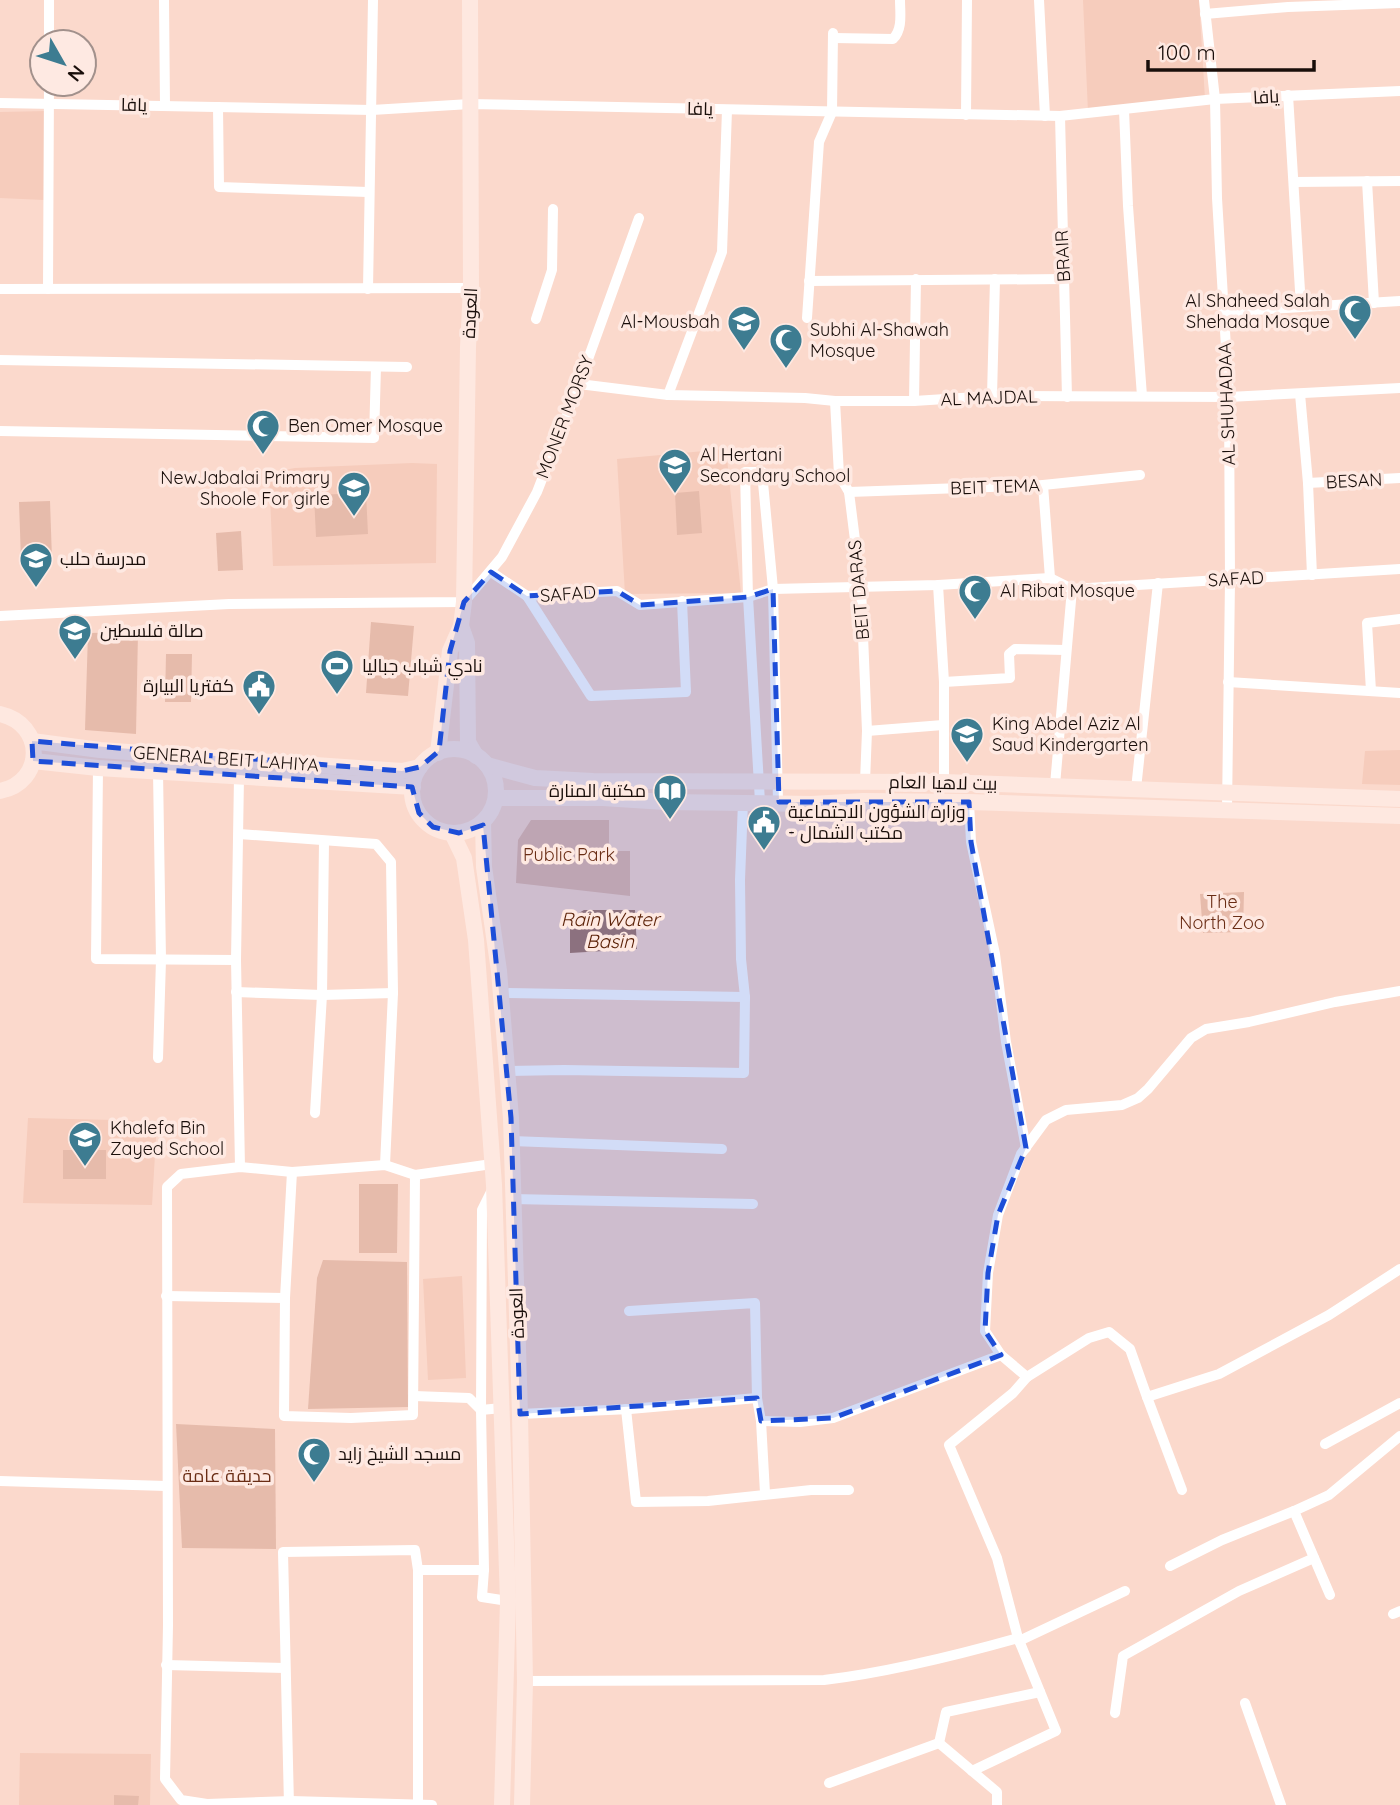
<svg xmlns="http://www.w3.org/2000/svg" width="1400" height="1805" font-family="Quicksand,Cairo,sans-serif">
  <rect width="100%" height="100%" fill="#fbd9cc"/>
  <g fill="#f6ccbc">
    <path d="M1083 0H1199L1205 99 1088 112Z"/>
    <path d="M47 111 44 200 0 198V112Z"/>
    <path d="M726 449 741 593 625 594 617 459Z"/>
    <path d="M412 463 437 464 436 563 273 566 269 473 295 468Z"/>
    <path d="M1400 750V785L1362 784 1365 751Z"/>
    <path d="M28 1118 157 1121 152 1205 23 1203Z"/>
    <path d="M462 1276 466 1378 428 1380 423 1279Z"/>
    <path d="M20 1753 151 1754 150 1805H19Z"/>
  </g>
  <g fill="#e6bbab">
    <path d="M699 491 702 533 677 535 675 493Z"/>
    <path d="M366 493 368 534 316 537 314 495Z"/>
    <path d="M50 501 52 559 21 560 19 502Z"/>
    <path d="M241 531 243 570 218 571 216 533Z"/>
    <path d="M371 622 414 626 408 696 366 693Z"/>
    <path d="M138 632 136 734 85 730 88 633Z"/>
    <path d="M166 654H192L191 702H165Z"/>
    <path d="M531 820H609V851H630V896L516 883 518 840Z"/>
    <path d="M1244 892 1243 932 1203 933 1200 894Z"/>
    <rect x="63" y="1150" width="43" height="29"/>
    <path d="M359 1184H398L397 1253H359Z"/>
    <path d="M323 1260 407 1262 408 1407 308 1409 317 1278Z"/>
    <path d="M176 1424 275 1429 276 1549 182 1548Z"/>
    <path d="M114 1795 139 1796 138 1805H114Z"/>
  </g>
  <path fill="#a87a69" d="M584 910H635L637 949 570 953V918Z"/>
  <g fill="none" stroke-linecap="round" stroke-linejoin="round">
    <g stroke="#fff" stroke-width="10">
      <path d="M49 0V42"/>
      <path d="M164 0 165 106"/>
      <path d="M1039 0 1045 116"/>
      <path d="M1204 0 1215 99 1217 198 1229 397 1230 580 1227 810"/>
      <path d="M1205 14 1288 7 1400 3"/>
      <path d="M834 38 893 39C903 29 900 13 900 0"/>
      <path d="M1288 95 1301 307"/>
      <path d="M0 103 372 110 470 104 1060 116 1215 99 1400 91"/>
      <path d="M218 107 219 187 368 192"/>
      <path d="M1124 110 1128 206 1142 396"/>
      <path d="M966 115 967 0"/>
      <path d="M1060 116 1067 397"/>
      <path d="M1367 181 1374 303"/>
      <path d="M1294 182 1400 181"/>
      <path d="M809 281 1064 279"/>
      <path d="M0 289 471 288"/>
      <path d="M48 289 49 84"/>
      <path d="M368 289 373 0"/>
      <path d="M1223 312 1400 301"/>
      <path d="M807 318 819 142 832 112 833 33"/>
      <path d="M536 319 552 270 553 209"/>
      <path d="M0 360 407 367"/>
      <path d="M579 384 668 395 805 398 835 401H914L992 396 1229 397 1400 388"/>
      <path d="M1300 394 1308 483 1312 575"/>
      <path d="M668 395 722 252 727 110"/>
      <path d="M992 396 995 279"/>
      <path d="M835 401 839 475 849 492 861 588 867 731 865 782"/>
      <path d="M914 401 916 279"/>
      <path d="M0 431 374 438 376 367"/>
      <path d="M1308 483 1400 478"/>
      <path d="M1043 485 1050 578"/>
      <path d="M849 492 1043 485 1140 475"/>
      <path d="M491 572 527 596 617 591 640 605 748 597 773 589 938 585 1050 578 1072 589 1400 569"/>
      <path d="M938 585 944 682V782"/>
      <path d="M527 596 591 696 686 692 682 601"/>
      <path d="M0 616 229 604 464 602 502 557 537 492 579 384 639 218"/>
      <path d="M944 682 1010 678 1009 654 1015 649 1066 650"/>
      <path d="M1228 682 1400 693"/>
      <path d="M1371 691 1367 623 1400 619"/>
      <path d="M867 731 943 725"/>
      <path d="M98 768 96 959 236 960"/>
      <path d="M158 771 161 960 158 1058"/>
      <path d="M239 777 236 960 240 1167"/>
      <path d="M1055 785 1072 589"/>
      <path d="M1136 789 1158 583"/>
      <path d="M760 802 748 597 745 472H762L773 589 778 802"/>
      <path d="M969 802 971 842 995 954 1006 1042 1026 1148"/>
      <path d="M239 834 376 844 391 862 393 993 385 1165"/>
      <path d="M236 992 322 995 393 993"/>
      <path d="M501 993 745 997"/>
      <path d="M508 1071 564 1070 744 1073 745 997 741 959 740 880 743 802"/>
      <path d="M315 1113 322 995 324 842"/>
      <path d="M512 1141 722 1149"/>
      <path d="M292 1172 285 1298 284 1416 351 1418 413 1415 415 1175"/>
      <path d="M512 1199 753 1204"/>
      <path d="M166 1296 285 1298"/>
      <path d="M629 1311 755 1303 757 1398 761 1421 765 1493"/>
      <path d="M1001 1355 985 1331 988 1273 998 1215 1021 1154 1046 1120 1066 1110 1122 1105 1138 1098 1148 1089 1191 1038 1206 1029 1249 1022 1335 1002 1400 991"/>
      <path d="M414 1396 469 1398 481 1410 502 1408"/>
      <path d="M1147 1397 1182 1490"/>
      <path d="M626 1409 636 1502 708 1501 811 1490H849"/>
      <path d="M520 1414 630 1409 757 1398"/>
      <path d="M761 1421 800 1422 833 1418 1001 1355 1027 1377"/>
      <path d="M1325 1444 1400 1403"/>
      <path d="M0 1481 166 1486"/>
      <path d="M1170 1566 1222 1540 1294 1511"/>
      <path d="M418 1570V1805"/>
      <path d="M484 1570 481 1410 482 1210 493 1188"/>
      <path d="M1330 1595 1294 1511 1329 1495 1400 1436"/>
      <path d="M1393 1614 1400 1611"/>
      <path d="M1019 1641 1125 1591"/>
      <path d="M166 1665 285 1668"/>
      <path d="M525 1681 824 1680C890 1672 954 1656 1018 1638"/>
      <path d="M1245 1703 1281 1805"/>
      <path d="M1115 1713 1123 1656 1239 1591 1314 1558"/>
      <path d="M939 1743 946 1712 1040 1692"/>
      <path d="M972 1771 1056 1731 1018 1638 997 1558 949 1445 1013 1393 1027 1377 1089 1338 1109 1332 1130 1349 1147 1397 1219 1374 1329 1315 1400 1269"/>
      <path d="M829 1783 939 1743 997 1792V1805"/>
      <path d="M289 1805 283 1552 415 1550 418 1570H484L482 1597 508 1601"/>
      <path d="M432 1805 291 1801 207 1804 181 1800 165 1779 168 1625 167 1187 181 1174 240 1167 292 1172 385 1165 415 1175 492 1164"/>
    </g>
    <g stroke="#fee8e0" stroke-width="16">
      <path d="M461 626 467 643 468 742 476 756"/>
      <path d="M0 714C45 724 45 782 0 791"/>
      <path d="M32 741 100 750 402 771 420 767"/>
      <circle cx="454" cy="791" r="42"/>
      <path d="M438 753 450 651 461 626 464 602 468 347 471 288 470 0"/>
      <path d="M33 761 98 768 413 787"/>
      <path d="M487 765 535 778 593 781 944 782 1400 799"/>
      <path d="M496 798H603L665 802 812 804 863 801 969 802 1400 816"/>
      <path d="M483 822 484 867 499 971 511 1118 520 1414 525 1681 522 1805"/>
      <path d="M452 833 464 858 476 940 494 1185 508 1601 502 1805"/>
    </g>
  </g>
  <path fill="#1d4ed8" fill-opacity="0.2" stroke="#1d4ed8" stroke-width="5" stroke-dasharray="14 9" stroke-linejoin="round" d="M491 572 527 596 617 591 640 605 748 597 773 589 779 802H969L971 842 1026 1148 998 1215 988 1273 985 1331 1001 1355 833 1418 761 1421 757 1398 520 1414 511 1118 483 825 459 833 433 827 419 813 412 787 33 761 32 741 402 771 420 767 439 751 450 651 464 602Z"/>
  <defs>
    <symbol id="mosque-pin" viewBox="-11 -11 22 30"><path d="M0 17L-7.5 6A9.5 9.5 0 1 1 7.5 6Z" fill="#3d7c91" stroke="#fee9e2"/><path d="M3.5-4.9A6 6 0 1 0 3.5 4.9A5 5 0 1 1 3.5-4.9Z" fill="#fff"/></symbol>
    <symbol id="school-pin" viewBox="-11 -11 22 30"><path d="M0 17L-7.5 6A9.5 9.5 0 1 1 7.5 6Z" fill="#3d7c91" stroke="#fee9e2"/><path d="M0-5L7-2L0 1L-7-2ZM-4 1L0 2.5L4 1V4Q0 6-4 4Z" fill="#fff"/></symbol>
    <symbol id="stadium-pin" viewBox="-11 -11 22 30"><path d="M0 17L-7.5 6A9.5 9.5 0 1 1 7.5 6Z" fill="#3d7c91" stroke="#fee9e2"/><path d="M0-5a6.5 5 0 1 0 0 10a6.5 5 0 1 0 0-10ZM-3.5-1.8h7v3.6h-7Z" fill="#fff"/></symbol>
    <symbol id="civic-pin" viewBox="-11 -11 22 30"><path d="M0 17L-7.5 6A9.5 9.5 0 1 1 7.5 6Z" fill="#3d7c91" stroke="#fee9e2"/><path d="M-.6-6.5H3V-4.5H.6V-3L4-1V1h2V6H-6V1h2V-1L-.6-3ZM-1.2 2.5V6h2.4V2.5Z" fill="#fff"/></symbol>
    <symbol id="library-pin" viewBox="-11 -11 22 30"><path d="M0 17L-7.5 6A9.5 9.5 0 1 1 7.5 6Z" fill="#3d7c91" stroke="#fee9e2"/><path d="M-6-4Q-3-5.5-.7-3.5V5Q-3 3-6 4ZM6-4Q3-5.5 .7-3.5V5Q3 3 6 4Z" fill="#fff"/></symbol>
  </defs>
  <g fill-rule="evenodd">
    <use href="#mosque-pin" x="1336" y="292" width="38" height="52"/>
    <use href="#school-pin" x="725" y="303" width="38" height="52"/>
    <use href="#mosque-pin" x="767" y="321" width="38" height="52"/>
    <use href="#mosque-pin" x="244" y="407" width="38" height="52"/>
    <use href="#school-pin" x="656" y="446" width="38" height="52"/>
    <use href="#school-pin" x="335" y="469" width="38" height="52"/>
    <use href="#school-pin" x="17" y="540" width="38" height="52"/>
    <use href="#mosque-pin" x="956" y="572" width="38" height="52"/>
    <use href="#school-pin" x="56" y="612" width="38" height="52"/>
    <use href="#stadium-pin" x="318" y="647" width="38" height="52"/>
    <use href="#civic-pin" x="240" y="667" width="38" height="52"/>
    <use href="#school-pin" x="948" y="715" width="38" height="52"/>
    <use href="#library-pin" x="651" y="772" width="38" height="52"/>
    <use href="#civic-pin" x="745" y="803" width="38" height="52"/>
    <use href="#school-pin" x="66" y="1119" width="38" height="52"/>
    <use href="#mosque-pin" x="295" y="1435" width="38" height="52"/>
  </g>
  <g text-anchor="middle" stroke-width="7" stroke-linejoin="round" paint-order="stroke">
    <g font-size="18" fill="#190e0a" stroke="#fee9e2">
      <text transform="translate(1266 97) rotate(-3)" y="6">يافا</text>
      <text transform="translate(134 105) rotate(1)" y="6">يافا</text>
      <text transform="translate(700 109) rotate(1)" y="6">يافا</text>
      <text transform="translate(1063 256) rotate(-93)" y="6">BRAIR</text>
      <text transform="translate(470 313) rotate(-87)" y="6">العودة</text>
      <text transform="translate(989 398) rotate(-2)" y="6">AL MAJDAL</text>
      <text transform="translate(1227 404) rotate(-92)" y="6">AL SHUHADAA</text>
      <text transform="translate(565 417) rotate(-69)" y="6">MONER MORSY</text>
      <text transform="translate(1354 481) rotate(-3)" y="6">BESAN</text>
      <text transform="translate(995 487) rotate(-2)" y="6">BEIT TEMA</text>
      <text transform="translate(1236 579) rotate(-3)" y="6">SAFAD</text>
      <text transform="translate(859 590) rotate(-95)" y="6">BEIT DARAS</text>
      <text transform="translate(568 594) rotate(-4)" y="6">SAFAD</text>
      <text transform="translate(226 759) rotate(4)" y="6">GENERAL BEIT LAHIYA</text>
      <text transform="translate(943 783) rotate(1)" y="6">بيت لاهيا العام</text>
      <text transform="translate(517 1313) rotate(-92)" y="6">العودة</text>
    </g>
    <g font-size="18" fill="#190e0a" stroke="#fee9e2" text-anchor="start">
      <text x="1330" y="307" text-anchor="end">Al Shaheed Salah<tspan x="1330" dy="21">Shehada Mosque</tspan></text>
      <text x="720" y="328" text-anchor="end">Al-Mousbah</text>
      <text x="810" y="336">Subhi Al-Shawah<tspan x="810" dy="21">Mosque</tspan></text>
      <text x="288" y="432">Ben Omer Mosque</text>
      <text x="700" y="461">Al Hertani<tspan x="700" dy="21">Secondary School</tspan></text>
      <text x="330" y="484" text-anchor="end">NewJabalai Primary<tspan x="330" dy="21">Shoole For girle</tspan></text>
      <text x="60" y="565">مدرسة حلب</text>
      <text x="1000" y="597">Al Ribat Mosque</text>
      <text x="100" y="637">صالة فلسطين</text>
      <text x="362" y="672">نادي شباب جباليا</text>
      <text x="234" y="692" text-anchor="end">كفتريا البيارة</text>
      <text x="992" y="730">King Abdel Aziz Al<tspan x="992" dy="21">Saud Kindergarten</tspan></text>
      <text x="646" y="797" text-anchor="end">مكتبة المنارة</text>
      <text x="788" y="818">وزارة الشؤون الاجتماعية<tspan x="788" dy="21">- مكتب الشمال</tspan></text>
      <text x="110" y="1134">Khalefa Bin<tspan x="110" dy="21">Zayed School</tspan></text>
      <text x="338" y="1460">مسجد الشيخ زايد</text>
    </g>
    <g font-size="18" fill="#6a2d15" stroke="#fee9e2">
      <text x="569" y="861">Public Park</text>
      <text x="1222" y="908">The<tspan x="1222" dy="21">North Zoo</tspan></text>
      <text x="227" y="1482">حديقة عامة</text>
    </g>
    <g font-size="19" font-style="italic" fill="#591e04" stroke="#fee9e2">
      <text x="610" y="926">Rain Water<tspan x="610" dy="22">Basin</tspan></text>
    </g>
  </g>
  <g transform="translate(63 63) rotate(129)"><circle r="33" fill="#fee9e2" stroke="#a2918c" stroke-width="2"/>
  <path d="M0-5L12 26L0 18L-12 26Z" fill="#3d7c91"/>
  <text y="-10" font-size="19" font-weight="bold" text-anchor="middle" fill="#190e0a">N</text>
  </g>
  <path d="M1148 60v10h166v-10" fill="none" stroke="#190e0a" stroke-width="3.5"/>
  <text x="1158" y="60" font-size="21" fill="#190e0a" stroke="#fee9e2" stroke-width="5" paint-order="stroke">100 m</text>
</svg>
